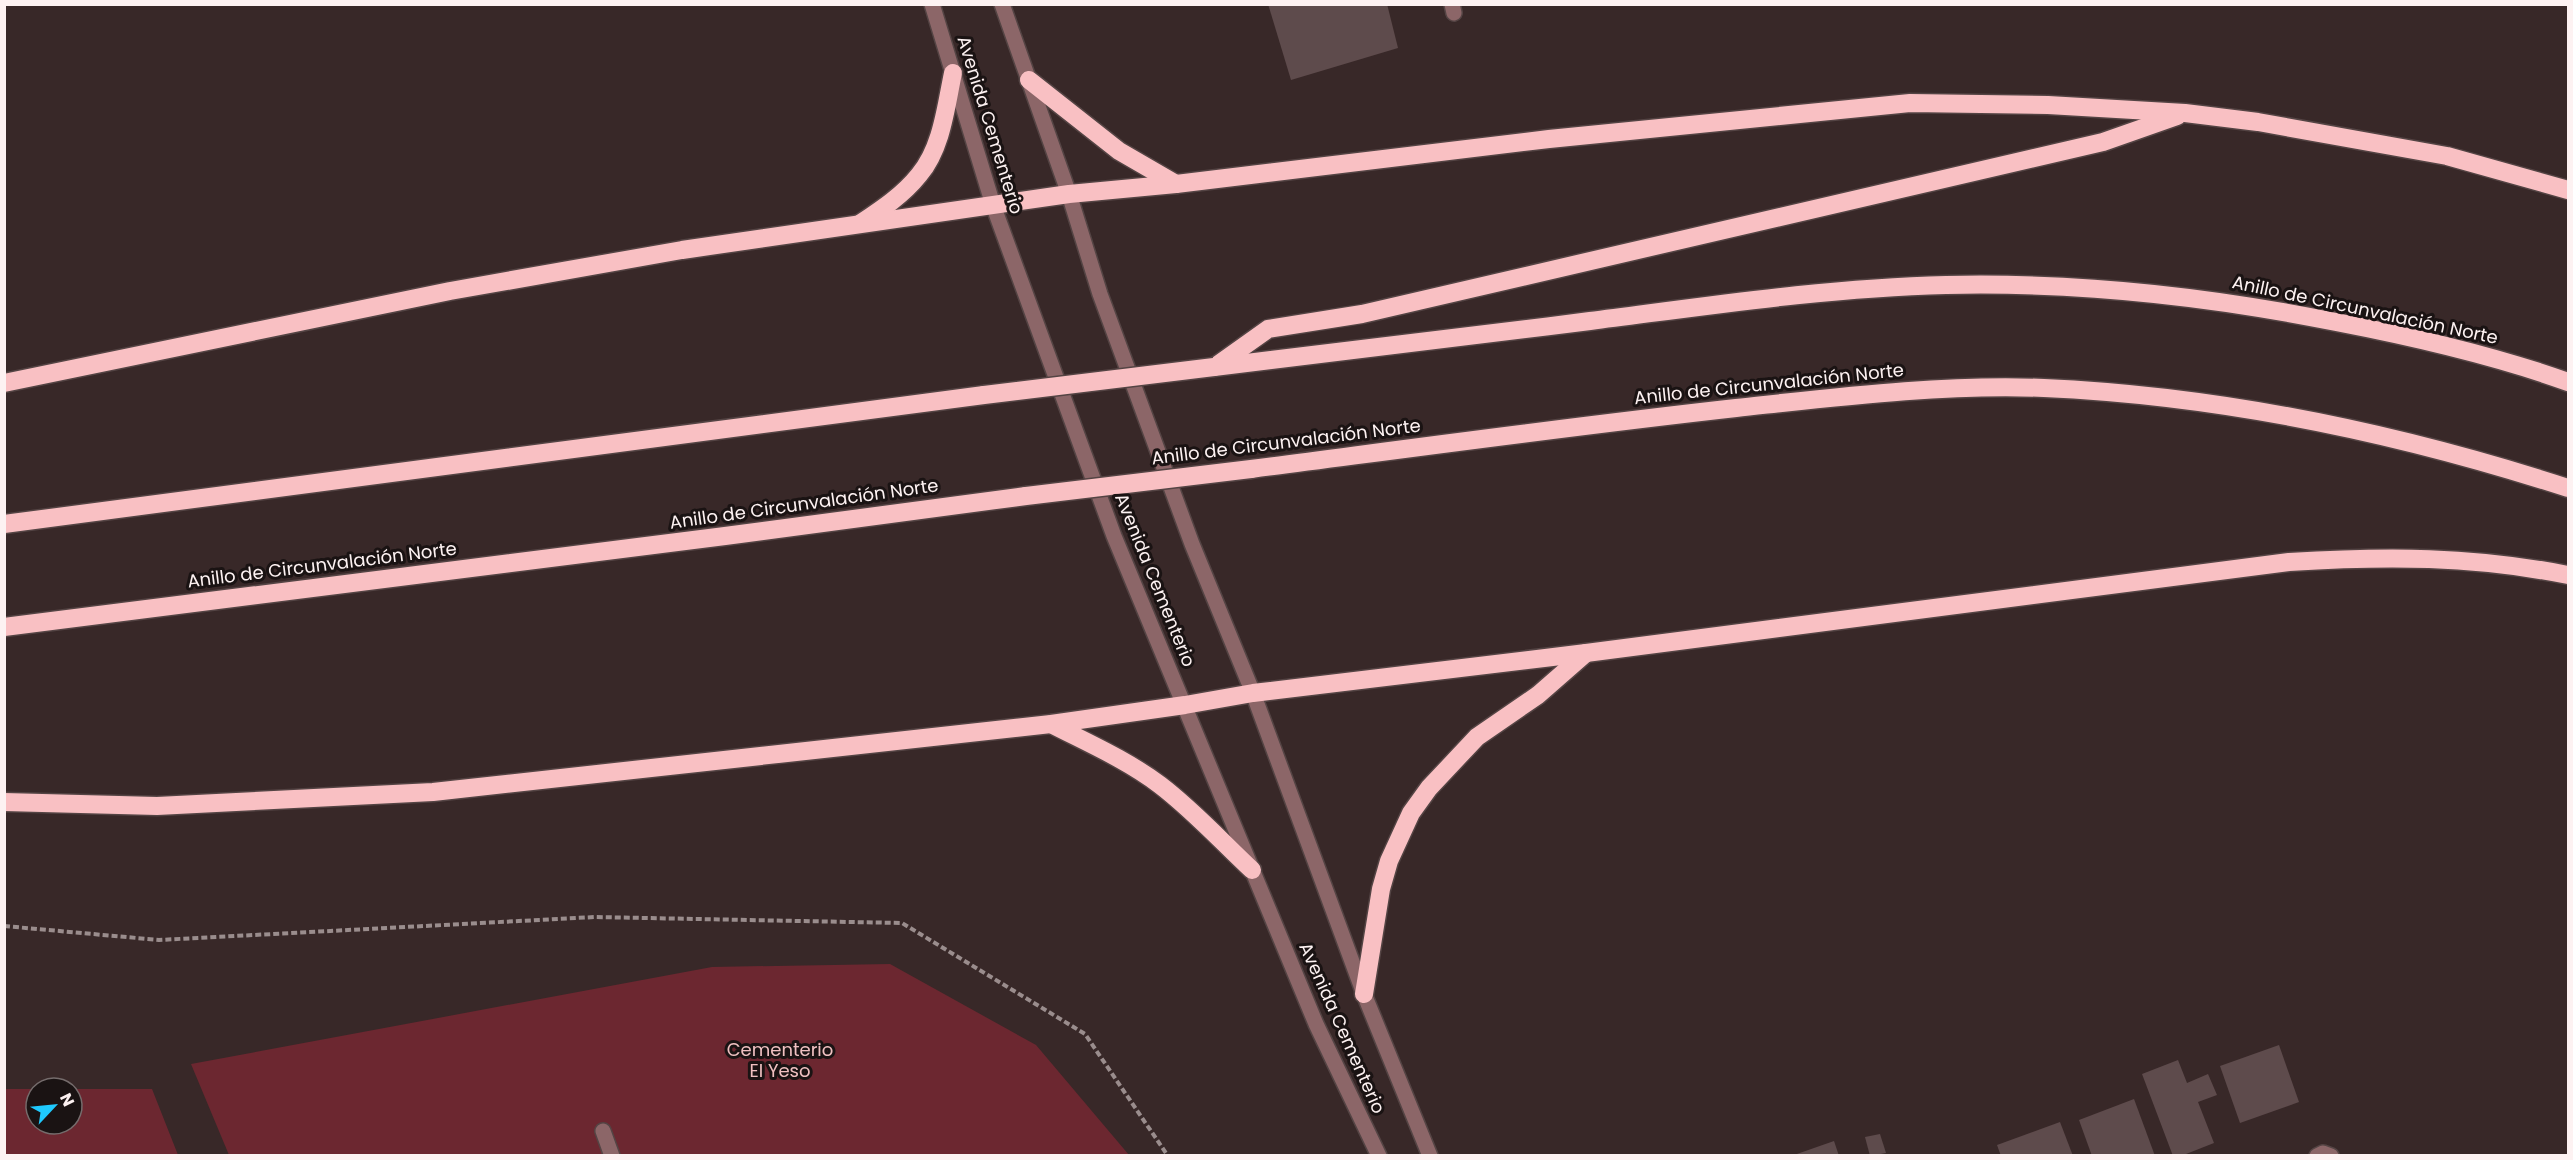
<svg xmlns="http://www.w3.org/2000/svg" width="2573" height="1160" font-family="Poppins,sans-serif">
  <rect width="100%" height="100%" fill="#382828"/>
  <g fill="#6c2730">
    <path d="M890 964 1036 1045 1129 1155H229L191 1064 712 967Z"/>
    <path d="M4 1089H36V1124H72V1089H152L178 1155H5Z"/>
  </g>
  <g fill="#5e4b4c">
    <path d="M1268 4H1387L1398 48 1291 80Z"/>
    <path d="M2279 1045 2299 1102 2240 1123 2220 1066Z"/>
    <path d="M2178 1060 2187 1083 2208 1074 2217 1095 2198 1102 2214 1143 2181 1156H2173L2142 1074Z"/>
    <path d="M2134 1099 2155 1156H2092L2079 1120Z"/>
    <path d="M2060 1122 2073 1156H2001L1997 1145Z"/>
    <path d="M1880 1134 1886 1153 1870 1156 1865 1137Z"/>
    <path d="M1834 1141 1839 1156H1794V1155Z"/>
  </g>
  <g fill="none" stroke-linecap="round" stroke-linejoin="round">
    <defs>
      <path id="lane" d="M603 1131 612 1156"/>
      <g id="street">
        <path d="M932 4 993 205 1114 536 1316 1024 1379 1156"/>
        <path d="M1002 4 1069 194 1100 294 1192 544 1253 693 1364 994 1430 1156"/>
        <path d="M1452 4 1454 13"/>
        <path d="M2317 1156 2323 1153 2331 1156"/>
      </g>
      <g id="highway">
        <path d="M1029 80 1119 151 1176 184"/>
        <path d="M861 223C882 209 903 195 919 175 942 148 946 106 953 73"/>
        <path d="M1216 366 1268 329 1362 314 2103 142 2177 116"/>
        <path d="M1214 367C1340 352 1465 337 1590 321 1708 306 1826 288 1946 285 2077 282 2207 296 2336 322 2414 337 2493 355 2568 382"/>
        <path d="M4 383 450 291 682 250 1069 194 1176 184 1549 139 1910 103 2048 105 2185 113 2258 122 2447 156 2568 190"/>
        <path d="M1251 469C1413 448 1574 426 1736 408 1838 397 1941 384 2044 388 2223 396 2398 433 2568 488"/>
        <path d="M4 524 984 395"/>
        <path d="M4 627 725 536 1026 496"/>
        <path d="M1051 724C1088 743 1127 760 1160 785 1193 810 1222 842 1252 870"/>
        <path d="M4 802 157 806 433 792 1051 724 1185 705 1253 693 1586 653 2289 562C2387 556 2472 556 2568 575"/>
        <path d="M1364 994 1381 889 1389 861 1411 813 1429 788 1477 737 1538 695 1586 653"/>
      </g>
    </defs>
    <use href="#lane" stroke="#544444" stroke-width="18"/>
    <use href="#street" stroke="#544444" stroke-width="18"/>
    <use href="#highway" stroke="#544444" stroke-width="21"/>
    <path stroke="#9a8d8d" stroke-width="4" stroke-dasharray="6 3" stroke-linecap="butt" d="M4 926 159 940 595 917 902 923 1085 1034 1168 1156"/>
    <use href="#lane" stroke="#8c6668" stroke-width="15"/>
    <use href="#street" stroke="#8c6668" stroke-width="15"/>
    <use href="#highway" stroke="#f9c0c3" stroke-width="18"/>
    <defs>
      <g id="highway-bridge">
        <path d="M984 395 1214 367"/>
        <path d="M1026 496 1251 469"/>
      </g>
    </defs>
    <use href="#highway-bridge" stroke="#544444" stroke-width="21" stroke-linecap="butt"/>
    <use href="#highway-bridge" stroke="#f9c0c3" stroke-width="18"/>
  </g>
  <g text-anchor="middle" stroke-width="6" stroke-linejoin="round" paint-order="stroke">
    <g font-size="18" fill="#fdf2f2" stroke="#1a1313">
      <text transform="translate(990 125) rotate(73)" y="6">Avenida Cementerio</text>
      <text transform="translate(2365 310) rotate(12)" y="6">Anillo de Circunvalación Norte</text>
      <text transform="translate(1769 384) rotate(-6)" y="6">Anillo de Circunvalación Norte</text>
      <text transform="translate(1286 442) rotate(-7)" y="6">Anillo de Circunvalación Norte</text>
      <text transform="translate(804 504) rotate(-8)" y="6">Anillo de Circunvalación Norte</text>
      <text transform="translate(322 565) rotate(-7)" y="6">Anillo de Circunvalación Norte</text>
      <text transform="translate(1155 580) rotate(68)" y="6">Avenida Cementerio</text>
      <text transform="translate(1342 1028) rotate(66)" y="6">Avenida Cementerio</text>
    </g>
    <g font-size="18" fill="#f0c0c1" stroke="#1a1313">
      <text x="780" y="1056">Cementerio<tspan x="780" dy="21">El Yeso</tspan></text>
    </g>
  </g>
  <rect width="2573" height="1160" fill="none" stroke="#fdf2f2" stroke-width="12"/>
  <g transform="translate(54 1106) rotate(64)"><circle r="28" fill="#1a1313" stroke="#756c6c" stroke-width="1.5"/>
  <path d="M0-4.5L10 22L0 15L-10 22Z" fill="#1fc9fd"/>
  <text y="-9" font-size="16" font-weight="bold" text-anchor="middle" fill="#fdf2f2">N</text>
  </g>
</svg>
